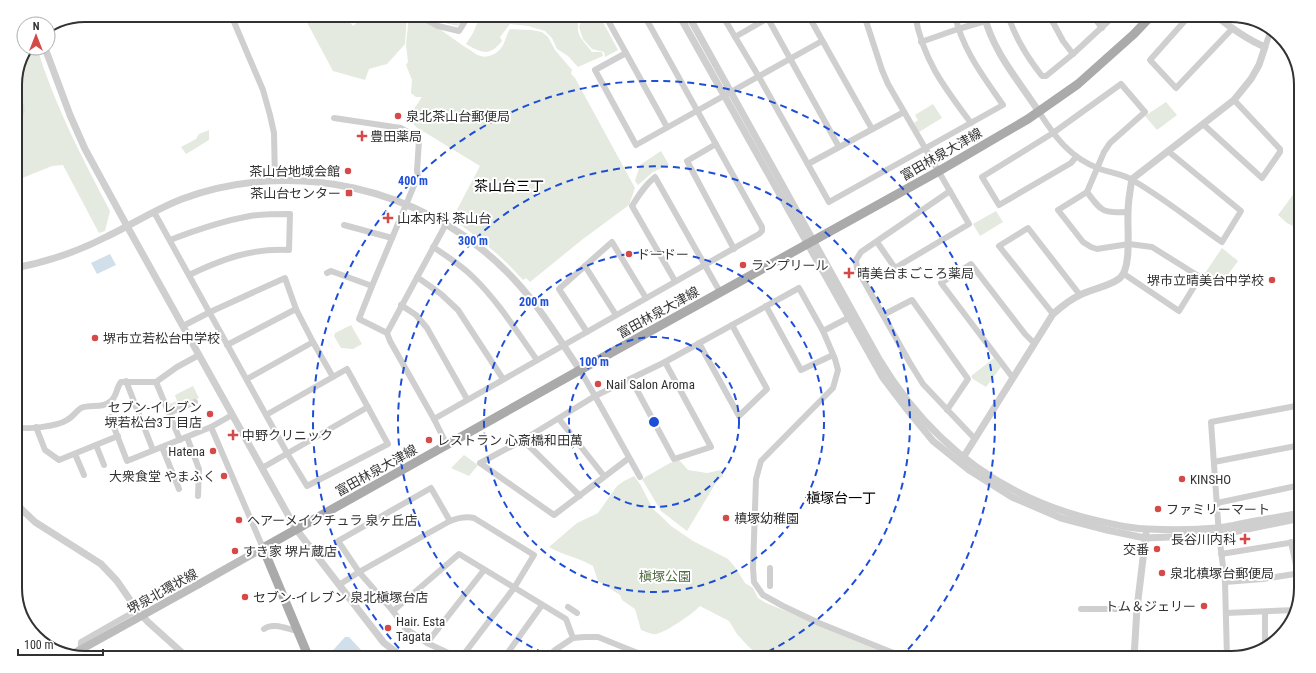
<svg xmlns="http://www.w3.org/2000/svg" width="1316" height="673" font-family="'Roboto Condensed','Noto Sans JP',sans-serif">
  <rect width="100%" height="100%" fill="#fff"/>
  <g fill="#e4eadf">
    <path d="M303 15H343L353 26 365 15 373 17 375 15H407L405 44 387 64 369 69 365 80 333 71Z"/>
    <path d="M409 15C424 15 455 41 470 50 473 52 478 56 481 56 486 58 492 55 496 53 505 47 505 37 510 29L531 30 542 32 548 37 555 50 572 70 571 74 575 78 635 188 629 205 583 239 530 282 526 278 523 280C502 256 478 237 452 219L480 166 416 127 408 118 422 97H416L411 93 412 80 406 65 408 62 406 45Z"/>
    <path d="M439 15H465L460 24 457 26 437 21V18L438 17Z"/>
    <path d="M483 15H581C573 34 581 37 592 52H602L603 56 578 67 568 56 557 49 552 38 545 31 528 26 510 24 500 37 502 41C489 57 482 53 466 44L473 33 479 19Z"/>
    <path d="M584 15H599L618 50 605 57 604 52 592 49 583 39 579 27Z"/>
    <path d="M30 48H37C55 106 82 158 110 211L105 231 99 233 63 165 52 166 15 181V81Z"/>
    <path d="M1166 102 1177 115 1157 130 1145 116Z"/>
    <path d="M933 104 942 118 919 132 914 123 918 120 915 115Z"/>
    <path d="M209 130V140L186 154 181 147 196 139 199 134Z"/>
    <path d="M661 151 669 165 653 172 638 185 635 181 640 165Z"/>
    <path d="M1301 184V230L1287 223 1278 215Z"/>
    <path d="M996 211 1003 222 980 236 973 224Z"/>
    <path d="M1222 248 1238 261 1219 287 1203 276Z"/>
    <path d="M351 325 362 344 353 349 341 348 334 336 335 333Z"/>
    <path d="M994 358 1001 367 986 387 973 379 971 376Z"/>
    <path d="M193 386 199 398 173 409 170 408 169 404 177 401 175 395Z"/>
    <path d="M464 455 478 465 469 476 451 468Z"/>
    <path d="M679 460 688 470 707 473 721 470 723 476 717 481 687 531 661 511 642 479 670 463Z"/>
    <path d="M634 476 640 484 653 509 662 517 671 526 693 541 728 559 735 567 745 583 753 588 758 598 766 603 901 658H761L747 645 737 634 729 621 700 606C692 614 667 632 656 634 652 635 645 631 641 630L635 609 622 600 620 595 598 581 593 566C580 558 562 555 549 547L577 523 598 513 617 486 624 481Z"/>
  </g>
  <g fill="#d1dfeb">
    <path d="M15 89C24 101 31 114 15 124Z"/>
    <path d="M110 254 116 265 97 274 91 263Z"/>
    <path d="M345 637H349L362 651 372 658H326Z"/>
  </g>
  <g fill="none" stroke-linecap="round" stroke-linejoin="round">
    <g stroke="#cfcfcf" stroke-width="6">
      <path d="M231 15 263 90 270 115 274 133 275 180"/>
      <path d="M418 15 438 26 459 31 469 15"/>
      <path d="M605 15 667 127"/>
      <path d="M722 15 759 77 829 202 1003 105C983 76 962 49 955 15"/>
      <path d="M766 15 839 147"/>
      <path d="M808 15 872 129"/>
      <path d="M864 15 882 70 888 84 969 224 895 268 877 242"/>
      <path d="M915 15C923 60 944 87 971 123"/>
      <path d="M1008 15C1015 38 1027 57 1042 76H1046L1073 54 1115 15"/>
      <path d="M1049 15 1063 41 1073 54"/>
      <path d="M1092 15 1102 28"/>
      <path d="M1190 15 1150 60 1176 88 1232 29"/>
      <path d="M735 37 768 18"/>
      <path d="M921 42 958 29 986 21"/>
      <path d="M1265 47 1271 30"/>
      <path d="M626 53 595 70 636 145 822 41"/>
      <path d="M1039 112C1055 137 1070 158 1100 169 1111 173 1124 174 1134 181 1165 199 1193 222 1222 242L1241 211 1168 151"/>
      <path d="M334 118 401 128 417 137 419 140 417 171 418 176 372 286 359 319 387 333"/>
      <path d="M1204 125 1262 178 1280 152V149L1234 100"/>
      <path d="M716 144 687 161 734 249"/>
      <path d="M1076 157 1071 163 999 205 982 177 1053 133 1121 84 1145 112 1110 143 1104 152 1087 192 1058 210 1083 242 1091 247 1097 249 1129 244 1152 247 1200 277 1179 311 1124 274"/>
      <path d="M808 164 904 112"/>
      <path d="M950 191 861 252 856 260 857 269 910 363 923 384 975 439"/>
      <path d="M1087 192C1102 212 1102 213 1128 212"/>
      <path d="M154 212 287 453 307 486 388 444 347 369 266 415"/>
      <path d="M446 224 387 333 390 341 434 419 447 445"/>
      <path d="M344 225 392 238"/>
      <path d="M170 240C196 230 222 221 250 216 263 214 277 214 290 214L289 250C252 248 222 259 189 275"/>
      <path d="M433 247C447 256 461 265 473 277 498 301 517 332 537 360"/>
      <path d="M585 266 616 315"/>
      <path d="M327 273 331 271 372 286"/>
      <path d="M417 277 441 294 458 310 503 379"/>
      <path d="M675 281 632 206C639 195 645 185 655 177L720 292"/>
      <path d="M401 305 416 315 427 328 467 399"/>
      <path d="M766 306 801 370 833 355"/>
      <path d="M1053 314 999 246 1028 228 1080 295"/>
      <path d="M883 315 912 300 968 379 947 410"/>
      <path d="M183 326 210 312 285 278 296 309 313 342 333 377"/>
      <path d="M823 331 848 318"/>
      <path d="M587 332 559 289 612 242 646 298"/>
      <path d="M699 343 739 416 767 389 732 325"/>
      <path d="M227 345 296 309"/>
      <path d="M580 370 595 396 640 477"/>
      <path d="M1013 378 941 283 971 264 1025 334 1034 343"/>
      <path d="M247 379 313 342"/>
      <path d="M631 379 674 459 711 447 665 362"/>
      <path d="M126 381 153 450"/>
      <path d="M156 382 180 440"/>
      <path d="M169 413 195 402"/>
      <path d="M110 417 127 461 211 427 232 415"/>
      <path d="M434 419 759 234 762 231V227L644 15"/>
      <path d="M559 419 604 476"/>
      <path d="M15 426C24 431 58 426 67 420 73 417 76 411 81 408 91 404 102 409 111 401 117 396 116 388 121 382H156L177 367 199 355"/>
      <path d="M36 427 45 450 59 460 118 436"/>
      <path d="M211 427 263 548"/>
      <path d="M187 437 199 469 198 496"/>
      <path d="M523 440 580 496"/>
      <path d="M96 445 104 465"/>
      <path d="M162 447 179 489"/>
      <path d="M75 454 84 475"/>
      <path d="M629 458 554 515 480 463 523 440 595 396 665 362 799 288 823 331 835 359 838 370 833 388 761 461 756 479 753 568 754 582 763 595 783 606 819 623 896 654 914 658"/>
      <path d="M1214 462 1301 445"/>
      <path d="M262 468 368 407"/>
      <path d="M1217 503 1301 485"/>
      <path d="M450 521 431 488 338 541 359 572 393 611 405 628 427 643 459 658"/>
      <path d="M1291 542 1298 574"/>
      <path d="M1221 554 1301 541"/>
      <path d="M1225 582 1263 579 1301 573"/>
      <path d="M339 585 359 572 450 521C458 518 465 516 474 518L534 555 514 588 461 658"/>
      <path d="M770 586V568"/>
      <path d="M568 607 577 613"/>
      <path d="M1081 609H1122"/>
      <path d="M393 611 459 554 566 619 573 638 555 650 547 658"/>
      <path d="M1265 612V642L1274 641"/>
      <path d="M1226 613 1296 610"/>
      <path d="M264 629C273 622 287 629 298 631"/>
      <path d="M573 638 584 637H598L650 658"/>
      <path d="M427 643 484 570"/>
      <path d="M80 657 81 642 137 610"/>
      <path d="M504 658 542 605"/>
      <path d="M1227 658 1225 582 1219 535 1211 422 1301 405"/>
    </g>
    <g stroke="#cfcfcf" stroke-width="7">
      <path d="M679 15 883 378 905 407 933 441 969 470 1012 497 1061 518 1107 530 1145 538 1219 535 1301 518"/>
      <path d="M688 15 879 359C929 442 999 497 1094 520 1111 524 1130 529 1148 529 1171 530 1194 530 1217 528 1228 527 1239 524 1250 522 1267 519 1284 516 1301 513"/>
      <path d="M984 15C993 52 1019 81 1039 112"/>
      <path d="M45 48 70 115 85 149 127 226 296 529 384 643 404 658"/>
      <path d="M15 268C47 262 79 251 108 236 133 224 156 209 182 199 292 158 422 187 505 270 535 299 557 336 580 370"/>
      <path d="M961 461 1053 314C1061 307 1071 299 1080 295 1093 288 1109 287 1120 278 1132 268 1127 228 1128 213 1128 201 1130 190 1132 179L1234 100 1251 79 1259 65 1265 47C1246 39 1231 28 1215 15"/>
      <path d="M15 503 35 522 101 564 117 581 137 610 148 622 188 658"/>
      <path d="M1134 658 1137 608 1146 534"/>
    </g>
    <path stroke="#bcbcbc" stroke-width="8" d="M199 584 263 548"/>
    <path stroke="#aaa" stroke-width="9" d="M309 658 263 548 580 370 939 171 1028 119 1078 84 1134 34 1152 15"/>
    <path stroke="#bcbcbc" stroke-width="8" d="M71 655 199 584"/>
  </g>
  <g fill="none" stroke="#1d4ed8" stroke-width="2" stroke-dasharray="7 5">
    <circle cx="654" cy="422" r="85"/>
    <circle cx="654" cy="422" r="170"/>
    <path d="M554 658A256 256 0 1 1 754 658"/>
    <path d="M407 657A341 341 0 1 1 901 657"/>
  </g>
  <g fill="#d54949" stroke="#fff" stroke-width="1.5">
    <circle cx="398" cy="116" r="4"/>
    <path d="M360 130h4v4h4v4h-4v4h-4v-4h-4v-4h4z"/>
    <circle cx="348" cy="171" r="4"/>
    <rect x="345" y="189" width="8" height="8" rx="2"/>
    <path d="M386 212h4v4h4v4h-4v4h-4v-4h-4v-4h4z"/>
    <circle cx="629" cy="254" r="4"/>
    <circle cx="743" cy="265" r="4"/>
    <path d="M847 267h4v4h4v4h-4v4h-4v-4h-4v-4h4z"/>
    <circle cx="1272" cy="280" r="4"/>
    <circle cx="95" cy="338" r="4"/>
    <circle cx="598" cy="384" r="4"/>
    <circle cx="210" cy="414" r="4"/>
    <path d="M231 429h4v4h4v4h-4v4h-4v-4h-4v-4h4z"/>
    <circle cx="429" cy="440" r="4"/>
    <circle cx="213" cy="451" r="4"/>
    <circle cx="224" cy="476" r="4"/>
    <circle cx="1182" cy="479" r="4"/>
    <circle cx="1158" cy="509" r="4"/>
    <circle cx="726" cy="518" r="4"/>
    <circle cx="239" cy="520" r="4"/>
    <path d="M1243 533h4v4h4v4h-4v4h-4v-4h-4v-4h4z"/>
    <circle cx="1157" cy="549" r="4"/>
    <circle cx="235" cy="551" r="4"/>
    <circle cx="1162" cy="573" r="4"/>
    <circle cx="245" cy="597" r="4"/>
    <circle cx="1204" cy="606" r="4"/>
    <circle cx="388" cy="628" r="4"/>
  </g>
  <g text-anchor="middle" stroke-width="4" stroke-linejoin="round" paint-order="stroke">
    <g font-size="13" fill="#323232" stroke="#fff" text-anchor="start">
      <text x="406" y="121">泉北茶山台郵便局</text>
      <text x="370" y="141">豊田薬局</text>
      <text x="340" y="176" text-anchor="end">茶山台地域会館</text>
      <text x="341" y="198" text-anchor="end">茶山台センター</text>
      <text x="397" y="223">山本内科 茶山台</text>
      <text x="637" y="259">ドードー</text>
      <text x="751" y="270">ランプリール</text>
      <text x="857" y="278">晴美台まごころ薬局</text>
      <text x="1264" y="285" text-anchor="end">堺市立晴美台中学校</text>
      <text x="103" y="343">堺市立若松台中学校</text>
      <text x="606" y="389">Nail Salon Aroma</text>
      <text x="202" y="412" text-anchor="end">セブン-イレブン<tspan x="202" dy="15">堺若松台3丁目店</tspan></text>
      <text x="242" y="440">中野クリニック</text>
      <text x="437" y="445">レストラン 心斎橋和田萬</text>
      <text x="205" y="456" text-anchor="end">Hatena</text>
      <text x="216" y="481" text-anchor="end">大衆食堂 やまふく</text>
      <text x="1190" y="484">KINSHO</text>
      <text x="1166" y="514">ファミリーマート</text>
      <text x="734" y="523">槙塚幼稚園</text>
      <text x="247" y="525">ヘアーメイクチュラ 泉ヶ丘店</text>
      <text x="1236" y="544" text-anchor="end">長谷川内科</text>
      <text x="1149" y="554" text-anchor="end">交番</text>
      <text x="243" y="556">すき家 堺片蔵店</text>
      <text x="1170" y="578">泉北槙塚台郵便局</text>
      <text x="253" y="602">セブン-イレブン 泉北槇塚台店</text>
      <text x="1196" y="611" text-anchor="end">トム＆ジェリー</text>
      <text x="396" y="626">Hair. Esta<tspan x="396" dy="15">Tagata</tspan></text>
    </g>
    <g font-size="13" fill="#323232" stroke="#fff">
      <text transform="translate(941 154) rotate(-30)" y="5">富田林泉大津線</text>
      <text transform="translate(658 312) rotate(-29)" y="5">富田林泉大津線</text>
      <text transform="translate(376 470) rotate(-29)" y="5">富田林泉大津線</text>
      <text transform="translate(162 591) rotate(-29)" y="5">堺泉北環状線</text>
    </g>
    <g font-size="13" fill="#526a43" stroke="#fff">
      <text x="665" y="581">槇塚公園</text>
    </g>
    <g font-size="14" fill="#000" stroke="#fff">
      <text x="509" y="191">茶山台三丁</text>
      <text x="841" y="503">槇塚台一丁</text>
    </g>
  </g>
  <path d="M0 0H1316V673H0ZM85 22H1231A63 63 0 0 1 1294 85V588A63 63 0 0 1 1231 651H85A63 63 0 0 1 22 588V85A63 63 0 0 1 85 22Z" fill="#fff" fill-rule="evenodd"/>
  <path fill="none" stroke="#323232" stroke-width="2" d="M85 22H1231A63 63 0 0 1 1294 85V588A63 63 0 0 1 1231 651H85A63 63 0 0 1 22 588V85A63 63 0 0 1 85 22Z"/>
  <circle cx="654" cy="422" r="6" fill="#1d4ed8" stroke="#fff" stroke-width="2"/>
  <g font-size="12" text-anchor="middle" font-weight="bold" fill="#1d4ed8" stroke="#fff" stroke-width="4" stroke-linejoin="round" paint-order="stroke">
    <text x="413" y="185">400 m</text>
    <text x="473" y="245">300 m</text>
    <text x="534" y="306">200 m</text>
    <text x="594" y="366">100 m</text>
  </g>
  <g transform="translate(36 36)"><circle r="19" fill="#ffffff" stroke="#adadad"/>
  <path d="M0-3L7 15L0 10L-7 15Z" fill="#d54949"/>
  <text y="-6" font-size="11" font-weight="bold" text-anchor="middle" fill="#323232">N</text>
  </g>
  <path d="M18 649v6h85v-6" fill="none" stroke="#323232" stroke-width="2"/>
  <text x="24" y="649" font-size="12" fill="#323232" stroke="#ffffff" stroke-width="3" paint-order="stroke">100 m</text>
</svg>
